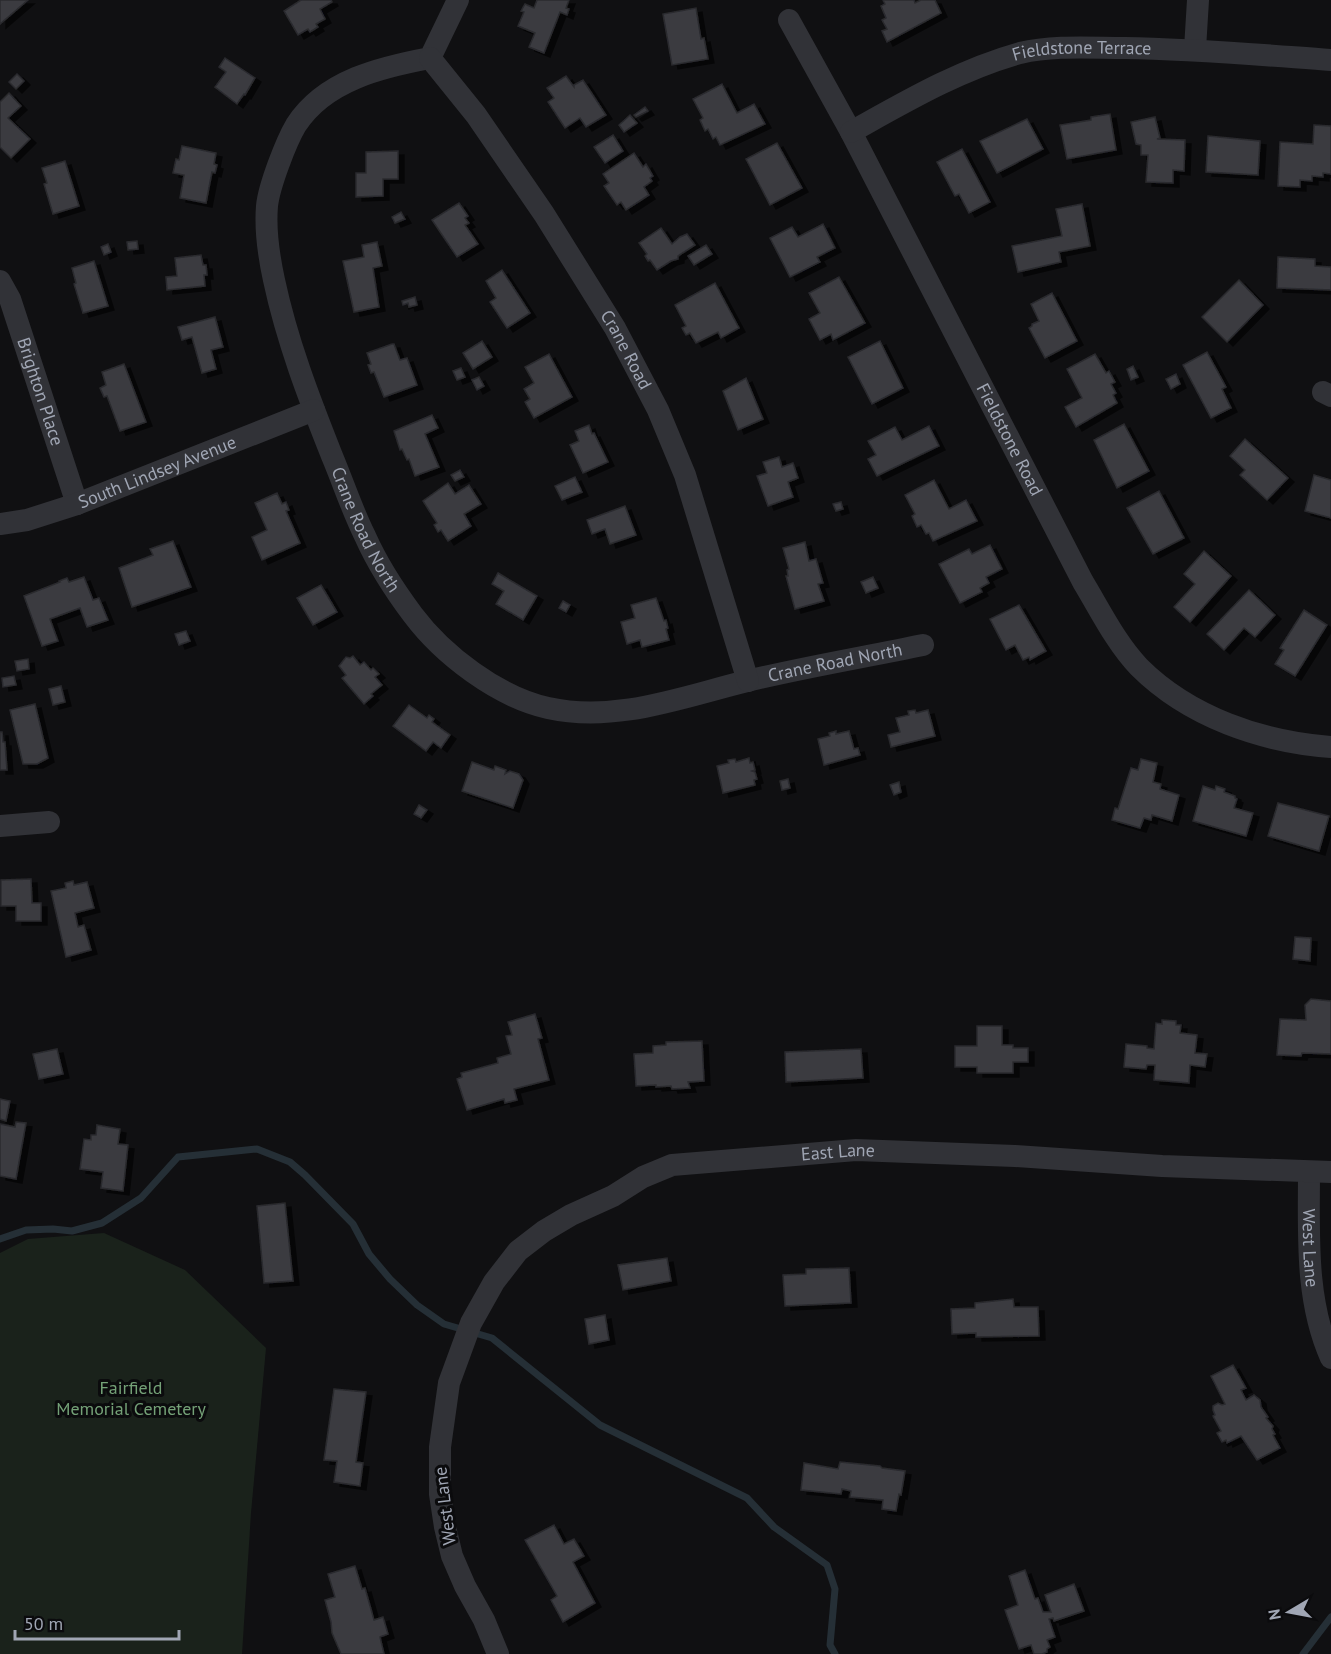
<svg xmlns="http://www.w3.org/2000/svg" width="1331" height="1654" font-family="'PT Sans',sans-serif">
  <defs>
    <filter id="shadow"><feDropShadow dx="6" dy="4" stdDeviation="0" flood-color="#0009"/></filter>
  </defs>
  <rect width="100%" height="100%" fill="#101012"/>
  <path fill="#1a221b" d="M104 1233 185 1270 266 1348 251 1513 242 1654H0V1253L28 1239Z"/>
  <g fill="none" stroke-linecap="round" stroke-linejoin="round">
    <g stroke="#252f36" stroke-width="7">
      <path d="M0 1239 26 1230 53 1229 72 1231 102 1223 141 1198 178 1157 257 1149 290 1162 305 1175 353 1224 369 1254 390 1279 417 1305 444 1324 492 1338 600 1425 747 1498 774 1527 827 1565 835 1589 830 1645 835 1654"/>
      <path d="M1303 1654 1331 1617"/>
    </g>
  </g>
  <g fill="#3a3b40" stroke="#2a2a2e" stroke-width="1.5" filter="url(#shadow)">
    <path d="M0 0H28L0 24Z"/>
    <path d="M301 0H331L332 2 320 9 325 19 316 24 318 27 310 32 308 29 298 35 284 11Z"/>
    <path d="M537 0H569L566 8 569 9 567 15 560 12 544 53 529 47 535 33 518 26 524 12 521 11 525 4 534 8Z"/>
    <path d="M883 0H914L915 3 921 0H935L941 13 887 42 882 31 887 29 882 20 886 18 881 6 885 4Z"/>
    <path d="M696 8 701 39 704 38 708 59 672 65 663 14Z"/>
    <path d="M225 58 255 78 245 95 244 94 237 104 215 87 226 72 219 67Z"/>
    <path d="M17 74 24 81 16 89 9 82Z"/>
    <path d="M566 76 574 87V85L583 80 606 115 586 127 580 118 565 128 548 102 554 98 547 88Z"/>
    <path d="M722 84 737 113 754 104 765 124 720 145 716 137 713 139 708 129 705 131 700 120 703 118 693 99Z"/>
    <path d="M9 93 21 106 8 118 30 139 11 158 0 147V102Z"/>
    <path d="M645 107 648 111 636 117 634 115Z"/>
    <path d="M1110 114 1116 150 1067 159 1060 125 1091 120V117Z"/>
    <path d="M630 115 637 123 624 132 619 125Z"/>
    <path d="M1155 117 1160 138 1157 139 1185 140 1184 171 1173 170V183L1146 182 1148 155H1141V145L1136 144 1131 122Z"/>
    <path d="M1027 119 1043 149 997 173 980 141Z"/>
    <path d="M1314 125 1331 126V174L1323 173V177L1312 176V181L1300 180V187L1278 186 1280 142 1313 144Z"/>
    <path d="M613 135 623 151 605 163 594 147Z"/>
    <path d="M1208 136 1260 141 1258 175 1206 172Z"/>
    <path d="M777 143 802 188 770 205 746 159Z"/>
    <path d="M182 146 216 153 214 164 217 165 215 173 212 172 206 203 180 198 184 175 173 173 176 159 179 160Z"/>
    <path d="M962 149 990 202 969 213 959 194 955 196 937 162Z"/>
    <path d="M398 151V179H383V196L356 197V173H366V152Z"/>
    <path d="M634 153 643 167 646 164 653 176 650 178 652 181 644 187 649 195 626 210 621 202 617 205 604 186 609 183 603 174Z"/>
    <path d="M65 161 79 206 53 214 44 184 47 183 42 168Z"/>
    <path d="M459 203 468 216 465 218 469 223 465 225 478 244 457 257 432 220Z"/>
    <path d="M1082 204 1090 246 1059 252 1061 262 1018 272 1012 246 1062 236 1056 209Z"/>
    <path d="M401 212 405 219 395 223 392 217Z"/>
    <path d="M823 224 835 248 817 257 820 262 790 277 770 238 792 227 798 237Z"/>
    <path d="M661 228 672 244 680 237 687 234 695 245 678 256V259L671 261 657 270 650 260 648 261 645 256 647 254 639 243Z"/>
    <path d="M137 241 138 249 128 250 127 242Z"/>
    <path d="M377 242 382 266 373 268 379 307 354 312 343 261 364 257 362 245Z"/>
    <path d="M108 244 111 252 104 255 101 247Z"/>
    <path d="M706 245 712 254 694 265 688 256Z"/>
    <path d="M201 255 203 265H206L207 275H204L205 286 167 290 166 277 177 276 175 258Z"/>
    <path d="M1278 257 1315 259V266L1331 267V290L1277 288Z"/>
    <path d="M94 261 108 306 83 313 74 284 76 283 72 268Z"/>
    <path d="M502 270 530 313 507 328 490 302 496 298 486 281Z"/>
    <path d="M839 277 865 323 833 340 831 334 820 340 809 319 820 313 809 293Z"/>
    <path d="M1239 280 1263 305 1227 342 1202 317Z"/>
    <path d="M715 283 739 328 721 338 718 332 696 343 690 333 686 335 682 328 686 326 675 305Z"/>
    <path d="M1052 293 1077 341 1045 358 1029 328 1032 326V324L1039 321 1031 304Z"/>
    <path d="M415 297 417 305 409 307 408 303 403 305 402 301Z"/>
    <path d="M215 317 223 347 211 350 216 369 202 373 192 337 182 340 178 327Z"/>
    <path d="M482 341 492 357 473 369 463 353Z"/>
    <path d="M880 341 903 388 872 404 848 357Z"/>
    <path d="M392 344H394L400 360 407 358 417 385 384 397 374 372 371 373 368 365 371 364 367 353Z"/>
    <path d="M1207 352 1226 387 1222 389 1231 408 1211 418 1183 365Z"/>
    <path d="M549 354 572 397 534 418 525 402 530 399 524 389 534 383 525 367Z"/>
    <path d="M1095 354 1106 373 1109 371 1115 382 1111 384 1116 393 1113 395 1117 403 1076 427 1065 407 1082 398 1067 369Z"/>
    <path d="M124 364 146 422 120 431 107 396 104 397 100 388 106 385 102 372Z"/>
    <path d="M1133 366 1138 377 1131 380 1127 369Z"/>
    <path d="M461 368 465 377 457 380 453 371Z"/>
    <path d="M1176 374 1180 384 1171 389 1166 379Z"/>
    <path d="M479 377 484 386 477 390 472 380Z"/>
    <path d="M746 378 763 419 738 430 723 391Z"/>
    <path d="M432 415 438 428 425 434 439 467 415 476 409 459 407 460 402 449 400 450 394 431Z"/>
    <path d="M1124 424 1149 471 1117 488 1094 440Z"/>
    <path d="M589 425 592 434 594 433 608 462 583 473 570 445 579 441 575 431Z"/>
    <path d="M929 426 939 446 877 476 868 459 876 455 868 441 895 427 902 440Z"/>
    <path d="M1245 439 1288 478 1267 500 1240 475 1245 470 1230 456Z"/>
    <path d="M779 457 782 467 793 463 798 478 788 482 793 497 768 506 757 476 767 473 763 462Z"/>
    <path d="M460 470 464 477 455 481 451 475Z"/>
    <path d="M1314 475 1331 480V518L1305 511Z"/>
    <path d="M575 477 582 492 562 500 555 486Z"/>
    <path d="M934 480 949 509 966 500 977 521 933 541 929 533 926 534 921 525 917 527 912 516 915 514 905 495Z"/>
    <path d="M448 483 455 494 469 485 481 504 464 514 471 526 448 541 441 530 438 532 434 525 437 523 423 501Z"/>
    <path d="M1159 491 1184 538 1153 554 1127 508Z"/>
    <path d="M277 493 282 504 286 502 289 510 286 511 300 543 262 560 252 537 267 530 255 503Z"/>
    <path d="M841 502 843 509 836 511 833 504Z"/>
    <path d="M625 506 636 535 610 544 605 529 592 534 587 520Z"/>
    <path d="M173 541 191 587 132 607 119 568 153 555 150 549Z"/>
    <path d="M805 542 809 561 816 559 823 583 818 584 824 601 795 609 786 576H788L787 570 789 569 783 548Z"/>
    <path d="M990 545 1002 569 986 577 989 583 980 588 982 592 960 603 939 564 969 549 972 554Z"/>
    <path d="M1204 551 1231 576 1190 622 1174 607 1195 584 1184 574Z"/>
    <path d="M498 573 537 596 523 620 496 604 504 591 492 584Z"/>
    <path d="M84 577 93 600 99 598 108 620 87 627 80 608 50 619 58 641 42 646 24 596 60 582 59 581 67 578 69 582Z"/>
    <path d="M873 577 878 588 866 593 861 582Z"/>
    <path d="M321 585 337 612 313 625 297 598Z"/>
    <path d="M1249 590 1275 615 1255 637 1244 628 1224 650 1207 634Z"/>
    <path d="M656 598 664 621 666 620 668 628 666 629 669 640 642 647 640 640 627 644 621 622 635 618 631 605Z"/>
    <path d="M563 601 570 605 566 612 559 608Z"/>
    <path d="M1019 605 1046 651 1030 660 1029 657 1023 660 1015 645 1006 650 990 619Z"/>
    <path d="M1304 610 1327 625 1295 676 1275 664 1284 650 1280 648Z"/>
    <path d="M186 631 190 641 179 645 175 634Z"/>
    <path d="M353 656 360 665 364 662 371 670 373 668 379 674 375 677 382 685 371 694 373 696 364 704 342 678 346 675 339 666 346 657 350 658Z"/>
    <path d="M28 659 29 669 17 671 15 661Z"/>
    <path d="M14 676 16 685 3 687 2 678Z"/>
    <path d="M61 686 65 702 53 705 49 689Z"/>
    <path d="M35 704 48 758 37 764H23L10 710Z"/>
    <path d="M409 705 427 718 429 715 434 719 432 722 450 735 441 748 433 742 426 751 393 726Z"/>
    <path d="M915 710 916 713 928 710 935 736 891 747 888 735 900 732 896 718 909 715 908 711Z"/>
    <path d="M836 731V734L849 731 854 749 858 748 860 755 824 765 818 739 830 736 829 733Z"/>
    <path d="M0 732H2L3 742H5L7 770H0Z"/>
    <path d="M749 758 750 763 753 762 755 770 752 771 755 772 757 779 754 780 755 785 723 793 717 766 729 763 728 760 735 759 736 762Z"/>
    <path d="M1141 759 1157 763 1153 782 1161 784 1160 789 1179 795 1172 821 1152 815 1151 820 1144 818 1140 828 1112 820 1115 808 1118 809 1131 768 1138 770Z"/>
    <path d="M472 762 494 770 495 766 506 770 505 774 510 771 519 774 523 780 513 808 462 791Z"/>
    <path d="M788 779 790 788 782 790 780 781Z"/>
    <path d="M899 782 901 792 894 795 890 785Z"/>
    <path d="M1203 786 1215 790 1216 786 1225 789 1224 792 1235 796V798L1237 799 1234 808 1253 813 1246 836 1193 821Z"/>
    <path d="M1278 803 1329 816 1319 851 1268 836Z"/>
    <path d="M419 805 427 810 421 818 414 814Z"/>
    <path d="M31 879 32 903H41V921H16V906H1V880Z"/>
    <path d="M73 881 74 885 87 882 94 908 75 913 78 927 84 925 91 950 66 957 51 891 66 888 65 883Z"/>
    <path d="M1295 937 1311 938 1310 961 1293 959Z"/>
    <path d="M1311 999 1331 1001V1054L1302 1053 1301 1056 1277 1055 1280 1019 1306 1020 1305 1005Z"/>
    <path d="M535 1014 542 1038 538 1039 549 1080 514 1089 517 1100 505 1103 504 1099 467 1110 457 1079 462 1077 461 1073 498 1063 497 1058 511 1054 506 1036 512 1035 508 1022Z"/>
    <path d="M1162 1020 1176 1021V1025H1181L1180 1033 1197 1035 1195 1053 1207 1054 1205 1067 1190 1065 1189 1083 1154 1080 1155 1065H1147L1146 1069 1124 1067 1126 1044 1147 1046V1048L1154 1049 1156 1023 1162 1024Z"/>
    <path d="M977 1026H1002V1045H1013V1048H1028V1062H1013V1073H977V1067H955V1046H977Z"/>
    <path d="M702 1041 704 1081 688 1082 690 1088 672 1089 671 1086 656 1087V1085L636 1086 634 1054 653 1053V1046L666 1045V1042Z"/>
    <path d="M57 1049 63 1074 39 1079 33 1054Z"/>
    <path d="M861 1049 863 1078 786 1082 785 1052Z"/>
    <path d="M0 1099 10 1101 6 1121 0 1119Z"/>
    <path d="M16 1122 26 1123 16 1179 0 1176V1124L15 1127Z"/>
    <path d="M97 1125 120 1129 118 1144 128 1145 123 1191 101 1188 103 1172 80 1169 84 1139 91 1140V1135H96Z"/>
    <path d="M285 1203 293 1281 264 1283 257 1206Z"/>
    <path d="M667 1258 671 1281 623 1290 618 1265Z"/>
    <path d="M849 1268 851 1303 785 1306 783 1275 806 1274V1269Z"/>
    <path d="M1013 1299 1014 1307H1038L1039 1336 976 1337V1333L952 1334 951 1309 975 1308V1303Z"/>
    <path d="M605 1315 609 1340 589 1344 585 1319Z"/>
    <path d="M1233 1365 1246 1388 1241 1390 1246 1400 1254 1395 1260 1400 1261 1407 1268 1417 1266 1418 1273 1426 1272 1429 1275 1434 1273 1435 1280 1448 1257 1460 1241 1436 1227 1443 1226 1440 1222 1442 1217 1433 1221 1431 1213 1416 1215 1415 1213 1410V1406L1218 1403 1222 1405 1225 1404 1211 1376Z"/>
    <path d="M334 1389 366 1392 356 1462 363 1463 360 1486 334 1482 337 1461 324 1460Z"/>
    <path d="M840 1462 880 1466 882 1468 905 1471 901 1495 899 1494 896 1511 882 1509 883 1500 850 1497 851 1491 842 1489 841 1494 801 1490 804 1463 838 1469Z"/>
    <path d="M554 1525 564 1544 574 1539 584 1556 573 1562 595 1603 563 1622 551 1600 557 1596 525 1540Z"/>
    <path d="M355 1566 362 1589 365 1588 374 1620 383 1617 388 1634 380 1637 384 1654H341L332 1633 331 1622 325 1600 335 1597 328 1574Z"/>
    <path d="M1025 1570 1035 1599 1038 1598 1043 1612H1051L1045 1595 1074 1584 1084 1611 1054 1621 1053 1618 1049 1619 1055 1637 1047 1640 1050 1647 1047 1649V1652L1042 1654H1034L1031 1645 1019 1649 1005 1610 1018 1605 1009 1576Z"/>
  </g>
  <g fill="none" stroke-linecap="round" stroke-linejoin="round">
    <g stroke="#313237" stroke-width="22">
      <path id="s1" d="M458 0 430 58C382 67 325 80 296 125 286 142 269 186 267 206 265 230 269 257 274 280 287 341 309 398 332 456 343 482 352 510 365 536 377 563 395 591 413 615 443 655 498 697 548 708 616 723 682 697 747 681 805 667 865 657 923 645"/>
      <path id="s2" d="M789 20 851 132 1083 582C1100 610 1116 643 1139 667 1189 717 1262 742 1331 747"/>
      <path d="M1195 49 1198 0"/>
      <path id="s3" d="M430 58 476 115 544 214 615 328 658 410 685 475 748 681"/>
      <path id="s4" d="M851 132C905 102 959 70 1020 53 1054 45 1091 48 1125 48 1194 49 1262 55 1331 60"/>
      <path id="s5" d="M0 281 10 299 77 504"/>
      <path d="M1323 392 1331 396"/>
      <path id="s6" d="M0 524 27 520 77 504 314 410"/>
      <path d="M0 826 49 822"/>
      <path id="s7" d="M1309 1172C1309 1234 1305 1300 1331 1358"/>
      <path id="s8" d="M498 1654 484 1620 465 1586 452 1556 445 1527 440 1494V1447L449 1383 471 1323 494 1282 518 1251 544 1231 571 1215 613 1196 643 1177 672 1165 856 1150 1015 1156 1162 1166 1331 1172"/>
    </g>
  </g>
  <g text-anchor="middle" stroke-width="6" stroke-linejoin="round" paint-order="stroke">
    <g font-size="18" fill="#a0a6b4" stroke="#0b0b0d">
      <text dy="6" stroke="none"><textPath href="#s4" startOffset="249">Fieldstone Terrace</textPath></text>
      <text dy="6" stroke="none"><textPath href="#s3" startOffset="352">Crane Road</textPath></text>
      <text dy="6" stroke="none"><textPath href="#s5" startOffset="118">Brighton Place</textPath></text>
      <text dy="6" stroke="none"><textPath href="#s2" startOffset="474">Fieldstone Road</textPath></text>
      <text dy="6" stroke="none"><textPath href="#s6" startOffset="166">South Lindsey Avenue</textPath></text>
      <text dy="6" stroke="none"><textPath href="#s1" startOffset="646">Crane Road North</textPath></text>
      <text dy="6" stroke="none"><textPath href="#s1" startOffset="1204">Crane Road North</textPath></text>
      <text dy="6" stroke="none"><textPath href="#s8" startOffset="777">East Lane</textPath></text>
      <text dy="6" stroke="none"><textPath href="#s7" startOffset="76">West Lane</textPath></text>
      <text transform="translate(445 1506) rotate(-97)" y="6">West Lane</text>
    </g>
    <g font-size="18" fill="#74a177" stroke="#0b0b0d">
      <text x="131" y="1394">Fairfield<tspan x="131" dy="21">Memorial Cemetery</tspan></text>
    </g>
  </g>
  <g transform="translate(1289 1612) rotate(260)" stroke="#0b0b0d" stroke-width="4.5" paint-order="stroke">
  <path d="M0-4.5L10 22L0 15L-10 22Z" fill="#a0a6b4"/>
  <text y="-9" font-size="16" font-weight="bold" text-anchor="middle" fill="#a0a6b4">N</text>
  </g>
  <path d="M15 1630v9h164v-9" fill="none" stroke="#a0a6b4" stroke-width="3"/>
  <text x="24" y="1630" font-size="18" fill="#a0a6b4" stroke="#0b0b0d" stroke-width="4.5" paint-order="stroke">50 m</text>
</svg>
